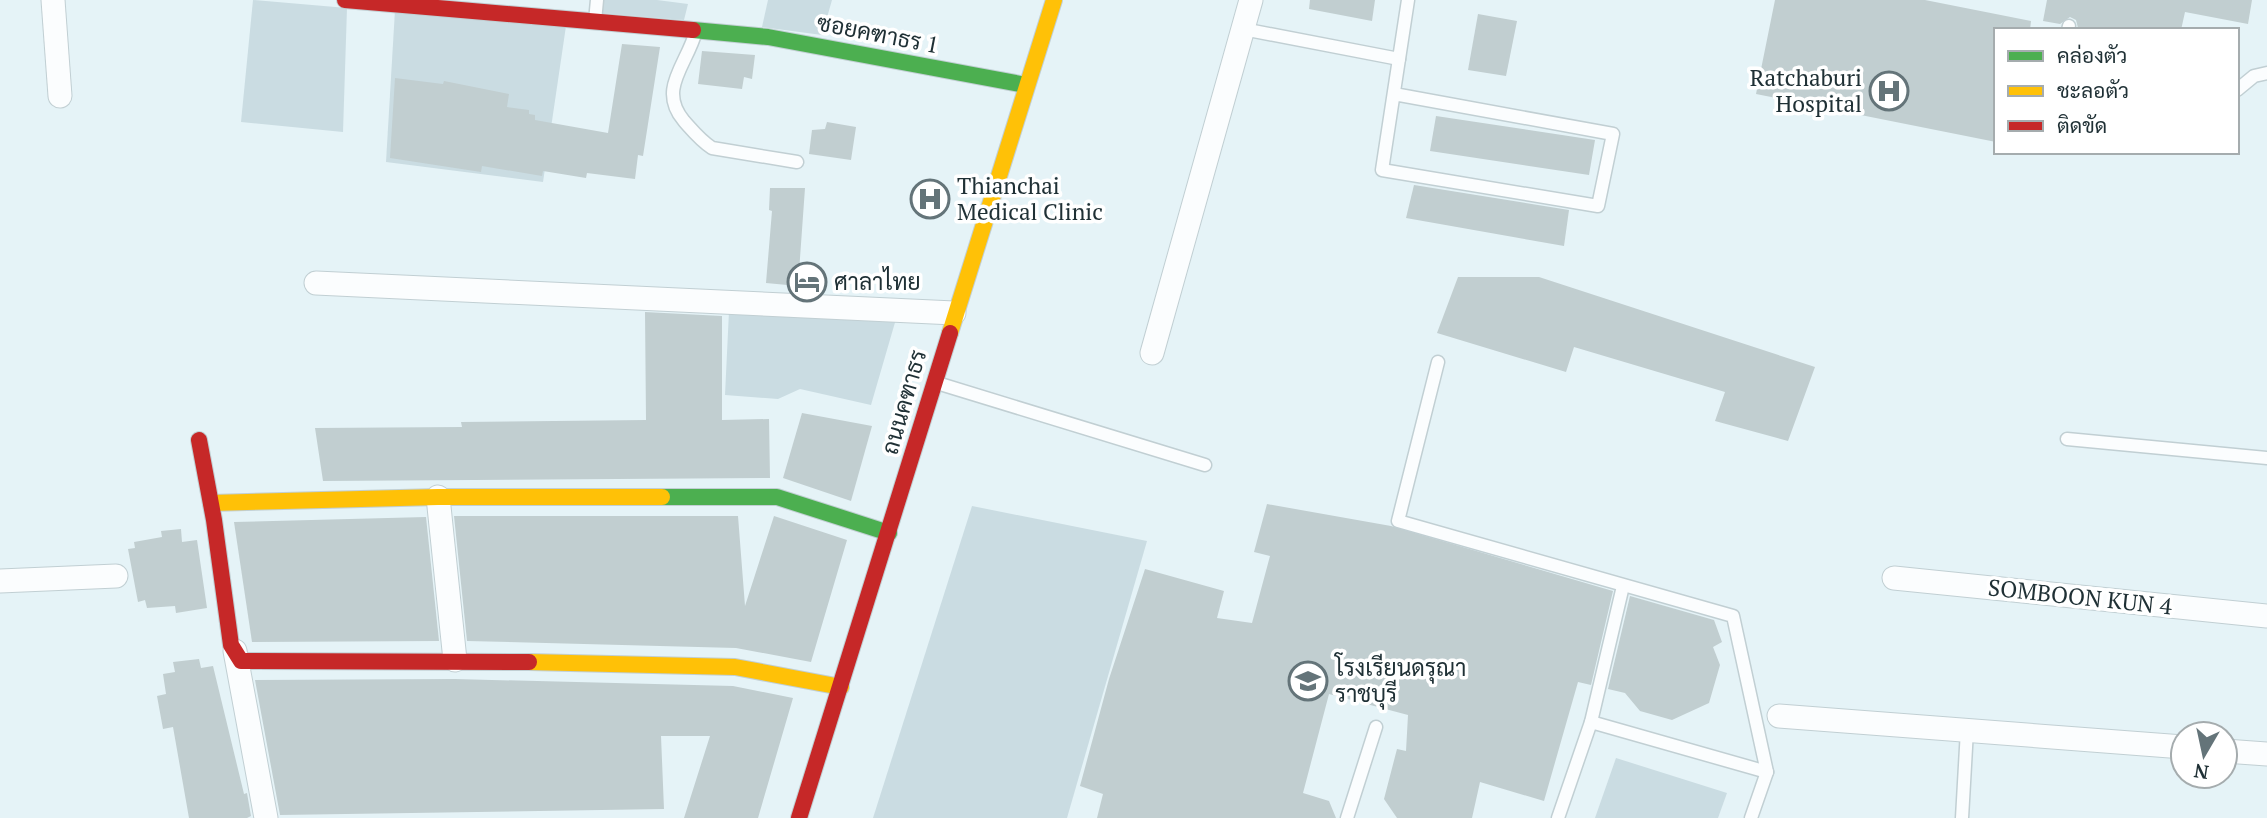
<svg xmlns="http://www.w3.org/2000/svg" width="2267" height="818" font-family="'PT Serif',Sarabun,serif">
  <rect width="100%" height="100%" fill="#e5f3f7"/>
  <g fill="#cadce2">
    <path d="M253 0 347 8 343 132 241 122Z"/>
    <path d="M602 0H657L688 4 684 20 601 13Z"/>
    <path d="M768 0H832L822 35 762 27Z"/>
    <path d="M395 10 566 26 543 182 386 162Z"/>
    <path d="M729 311 896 319 871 405 800 389 778 399 725 395Z"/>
    <path d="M972 506 1147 541 1067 818H873Z"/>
    <path d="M1616 758 1727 793 1718 818H1595Z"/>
  </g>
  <g fill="#c1ced0">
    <path d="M1310 0H1375L1372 21 1309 9Z"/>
    <path d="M1775 0H1925L2031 21 2030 30H1996V142L1756 94Z"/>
    <path d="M2047 0H2252L2248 24 2185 12 2181 30H2087L2078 28 2076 20 2070 17 2060 24 2043 21Z"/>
    <path d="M1478 14 1517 21 1506 76 1468 70Z"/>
    <path d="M622 44 660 47 643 156 638 155 635 179 587 173 586 178 543 171 542 176 482 166 481 172 390 158 395 78 443 84 444 81 509 94 507 107 529 110V114L535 115V120L608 133Z"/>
    <path d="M702 51 755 55 752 79 744 77 742 89 698 84Z"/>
    <path d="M1436 116 1595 140 1589 175 1430 151Z"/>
    <path d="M827 122 856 127 851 160 809 154 812 130 825 129Z"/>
    <path d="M1414 185 1569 210 1564 246 1406 218Z"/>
    <path d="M770 188H805L798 286 766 283 772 211 769 210Z"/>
    <path d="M1458 277H1539L1815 367 1788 441 1715 421 1725 392 1574 347 1566 372 1437 333Z"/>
    <path d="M645 312 722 316V420L769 419 770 478 323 481 315 428 462 427 461 422 646 420Z"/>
    <path d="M802 413 872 426 851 501 783 478Z"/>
    <path d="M1267 504 1391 526 1613 591 1591 685 1578 682 1544 801 1480 782 1472 818H1397L1384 799 1397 749 1406 751 1408 715 1329 694 1303 793 1329 801 1336 818H1097L1103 794 1080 786 1109 679 1145 569 1224 591 1217 618 1252 623 1270 556 1254 552Z"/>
    <path d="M454 516H738L745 606 774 516 847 540 811 662 736 648 467 641Z"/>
    <path d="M426 517 439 641 252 642 234 522Z"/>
    <path d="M181 529 182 542 197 540 207 608 176 613 175 606 147 608 145 600 138 602 128 549 135 548 134 542 162 537 161 531Z"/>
    <path d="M1630 596 1714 620 1722 642 1713 647 1720 665 1709 703 1672 720 1640 711 1625 693 1608 689Z"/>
    <path d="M199 659 201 668 213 666 244 794 247 793 251 816 247 818H189L173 727 163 729 157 696 166 694 163 674 175 672 173 662Z"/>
    <path d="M455 679 733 686 793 698 758 818H684L710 736H661L664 809 280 815 255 680Z"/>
  </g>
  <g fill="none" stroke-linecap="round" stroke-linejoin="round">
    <defs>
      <g id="lane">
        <path d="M595 21 597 0"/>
        <path d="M1243 29 1399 59"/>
        <path d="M2068 30 2069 26"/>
        <path d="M696 31C687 65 657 89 684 121 693 131 700 140 712 148L797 162"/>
        <path d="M2237 90 2254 76 2267 73"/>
        <path d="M1394 94 1613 134 1598 206 1382 170 1408 0"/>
        <path d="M1438 362 1398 521 1733 616 1767 772 1751 818"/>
        <path d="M937 383 1205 465"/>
        <path d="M2067 439 2267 458"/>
        <path d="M1591 722 1623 586"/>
        <path d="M1347 818 1376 727"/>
        <path d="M1558 818 1591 722 1767 772"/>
        <path d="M1962 818 1967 730"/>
      </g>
      <g id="street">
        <path d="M53 0 60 96"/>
        <path d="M316 283 954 313"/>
        <path d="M1152 353 1251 0"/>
        <path d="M438 497 455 660"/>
        <path d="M1894 578 2267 616"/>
        <path d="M0 581 116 576"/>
        <path d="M235 651 266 818"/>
        <path d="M1779 716 2183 747"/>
        <path d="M2225 751 2267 754"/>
      </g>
      <g id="fast">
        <path d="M693 30 768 37 1026 85"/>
        <path d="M662 497H777L889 533"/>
      </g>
      <g id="slow">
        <path d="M950 333 1054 0"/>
        <path d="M211 503 438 497H662"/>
        <path d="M529 662 735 667 841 687"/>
      </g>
      <g id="jam">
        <path d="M345 0 693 30"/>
        <path d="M199 440 214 520 231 645 241 661 529 662"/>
        <path d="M799 818 950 333"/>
      </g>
    </defs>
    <use href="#lane" stroke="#c1cfd3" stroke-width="15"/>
    <use href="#street" stroke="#c1cfd3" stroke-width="25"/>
    <use href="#fast" stroke="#c1cfd3" stroke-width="18"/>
    <use href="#slow" stroke="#c1cfd3" stroke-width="18"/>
    <use href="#jam" stroke="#c1cfd3" stroke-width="18"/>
    <use href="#lane" stroke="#fbfdfe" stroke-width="12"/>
    <use href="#street" stroke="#fbfdfe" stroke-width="23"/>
    <use href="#fast" stroke="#4caf50" stroke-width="16"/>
    <use href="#slow" stroke="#ffc107" stroke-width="16"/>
    <use href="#jam" stroke="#c62828" stroke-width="16"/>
  </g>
  <defs>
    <symbol id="hospital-ring" viewBox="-11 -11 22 22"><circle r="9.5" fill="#fff" stroke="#647479" stroke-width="1.5"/><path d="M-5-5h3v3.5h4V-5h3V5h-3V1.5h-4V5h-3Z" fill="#647479"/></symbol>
    <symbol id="hotel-ring" viewBox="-11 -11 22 22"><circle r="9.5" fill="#fff" stroke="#647479" stroke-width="1.5"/><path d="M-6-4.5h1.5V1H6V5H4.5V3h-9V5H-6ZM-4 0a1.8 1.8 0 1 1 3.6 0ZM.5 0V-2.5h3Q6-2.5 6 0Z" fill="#647479"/></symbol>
    <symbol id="school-ring" viewBox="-11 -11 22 22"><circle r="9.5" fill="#fff" stroke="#647479" stroke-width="1.5"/><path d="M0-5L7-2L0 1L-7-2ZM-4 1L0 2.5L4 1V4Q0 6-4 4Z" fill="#647479"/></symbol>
  </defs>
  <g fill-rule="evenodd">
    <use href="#hospital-ring" x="1867" y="69" width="44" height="44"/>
    <use href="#hospital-ring" x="908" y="177" width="44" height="44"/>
    <use href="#hotel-ring" x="785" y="260" width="44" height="44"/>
    <use href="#school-ring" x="1286" y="659" width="44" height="44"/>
  </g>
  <g text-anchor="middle" stroke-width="7" stroke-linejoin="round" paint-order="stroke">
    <g font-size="23" fill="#1f3035" stroke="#fff">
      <text transform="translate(878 34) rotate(11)" y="8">ซอยคฑาธร 1</text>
      <text transform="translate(904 402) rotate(-74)" y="8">ถนนคฑาธร</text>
      <text transform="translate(2080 597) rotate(6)" y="8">SOMBOON KUN 4</text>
    </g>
    <g font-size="23" fill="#1f3035" stroke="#fff" text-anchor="start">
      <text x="1862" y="86" text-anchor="end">Ratchaburi<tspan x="1862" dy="26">Hospital</tspan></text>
      <text x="957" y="194">Thianchai<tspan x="957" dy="26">Medical Clinic</tspan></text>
      <text x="834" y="290">ศาลาไทย</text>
      <text x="1335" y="676">โรงเรียนดรุณา<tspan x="1335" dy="26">ราชบุรี</tspan></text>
    </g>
  </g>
  <rect x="1994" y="28" width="245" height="126" fill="#ffffff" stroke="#a5acae" stroke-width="2"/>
  <rect x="2008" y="51" width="35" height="10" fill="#4caf50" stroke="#a5acae" stroke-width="2"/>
  <text x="2057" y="63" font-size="21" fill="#1f3035">คล่องตัว</text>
  <rect x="2008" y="86" width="35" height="10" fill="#ffc107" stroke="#a5acae" stroke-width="2"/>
  <text x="2057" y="98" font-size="21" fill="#1f3035">ชะลอตัว</text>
  <rect x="2008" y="121" width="35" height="10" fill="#c62828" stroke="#a5acae" stroke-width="2"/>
  <text x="2057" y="133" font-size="21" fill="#1f3035">ติดขัด</text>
  <g transform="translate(2204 755) rotate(189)"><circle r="33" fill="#ffffff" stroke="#a5acae" stroke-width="2"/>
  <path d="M0-5L12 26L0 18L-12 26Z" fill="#647479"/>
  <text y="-10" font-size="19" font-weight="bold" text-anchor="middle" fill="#1f3035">N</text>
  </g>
</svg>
